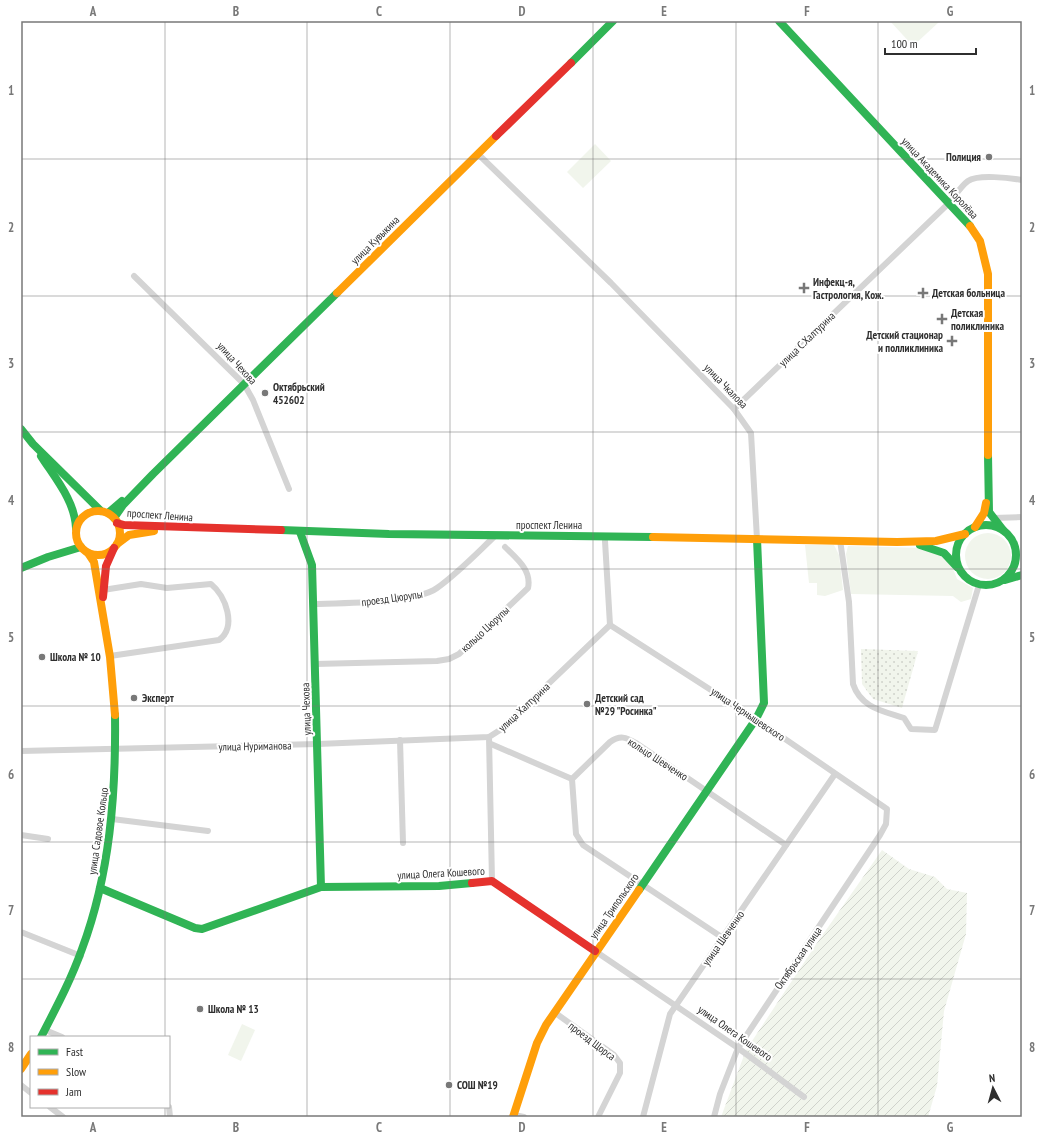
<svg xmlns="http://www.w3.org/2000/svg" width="1043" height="1138" font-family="'PT Sans Narrow',sans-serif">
  <defs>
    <pattern id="park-dots" width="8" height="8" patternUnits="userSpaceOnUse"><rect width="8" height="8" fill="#f1f5ec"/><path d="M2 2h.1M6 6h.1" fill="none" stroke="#cfd2cb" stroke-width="1.8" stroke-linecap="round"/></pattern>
    <pattern id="garden-furrows" width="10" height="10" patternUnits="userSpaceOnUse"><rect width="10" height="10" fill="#f1f5ec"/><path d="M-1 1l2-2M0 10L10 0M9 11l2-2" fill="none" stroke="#cfd2cb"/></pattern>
  </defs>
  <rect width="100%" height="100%" fill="#fff"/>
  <g fill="#f1f5ec">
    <path d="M890 21H938L939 22 913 46Z"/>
    <path d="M595 144 611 161 583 188 567 172Z"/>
    <circle cx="988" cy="556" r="23"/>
    <path d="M805 545H834L839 555 843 590 825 596 817 595V583H809Z"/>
    <path d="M848 546 923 548 938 553 951 564 957 579 973 588 971 599 961 602 953 596 851 594 846 554Z"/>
    <path d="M242 1024 255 1030 241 1061 228 1055Z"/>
  </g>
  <path fill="url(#park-dots)" d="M861 649 918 651 902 708 873 699 862 684Z"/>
  <path fill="url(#garden-furrows)" d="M882 850 909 869 935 877 947 889 967 893 966 934 944 1011 937 1086 928 1117H721L746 1050 819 940Z"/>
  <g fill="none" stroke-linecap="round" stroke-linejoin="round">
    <g stroke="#d4d4d4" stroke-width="6">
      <path d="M478 154 611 283 734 409 751 433 757 539"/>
      <path d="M134 276 244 384 253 400 289 489"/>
      <path d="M734 409 949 203C955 196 961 186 968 181 978 174 1010 178 1022 180"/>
      <path d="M993 518 1022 517"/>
      <path d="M840 540 849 602 853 684C861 708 883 711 904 718L911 729 935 730 979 585"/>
      <path d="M605 541 610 625"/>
      <path d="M103 590 141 584 167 588 211 584C226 596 237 627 219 640L110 656"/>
      <path d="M314 604C341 603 417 603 437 588 458 573 477 553 496 535"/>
      <path d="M610 625 756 719 887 809 886 824 880 835 738 1048 720 1094 714 1117"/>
      <path d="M315 664 437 661 449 659 459 654 528 588C532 570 516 558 505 547"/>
      <path d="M489 737 492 881"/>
      <path d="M400 740 403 843"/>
      <path d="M491 744 572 779"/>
      <path d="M21 751 318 744 489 737 500 730 610 625"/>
      <path d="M112 819 208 831"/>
      <path d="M21 835 48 839"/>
      <path d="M21 932 81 956"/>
      <path d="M723 938 583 845 576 834 572 779 610 742C620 735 626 737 636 743L786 845"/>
      <path d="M595 951 738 1048 804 1097"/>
      <path d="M554 1012 614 1055 620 1063V1073L598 1117"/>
      <path d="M45 1030 62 1037"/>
      <path d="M21 1085 31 1093"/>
      <path d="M50 1107 63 1117"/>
      <path d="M169 1107 170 1117"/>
      <path d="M514 1115 524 1117"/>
      <path d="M643 1117 670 1014 835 774"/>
    </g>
    <g stroke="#30b455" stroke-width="8">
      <path d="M779 21 970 226"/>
      <path d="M571 63 613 21"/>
      <path d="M21 429 33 444 101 511"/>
      <path d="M988 455 989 512 1003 530"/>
      <path d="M41 456C55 478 75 501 76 528"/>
      <path d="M108 513 122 501"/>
      <path d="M114 518 123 505 153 474 337 293"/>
      <circle cx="986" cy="555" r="30"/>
      <path d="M281 530 389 534 653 537"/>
      <path d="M300 532 312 565 321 887"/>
      <path d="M920 545 944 553 957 567"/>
      <path d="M21 568 48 557 81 547"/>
      <path d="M1005 580 1022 575"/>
      <path d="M100 888 195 928 202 929 321 887 439 886 472 883"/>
      <path d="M639 890 756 719 764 703 757 539"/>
      <path d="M41 1037C56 1008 71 980 82 949 110 874 116 794 115 715"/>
    </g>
    <g stroke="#ff9f0a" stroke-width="8">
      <path d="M970 226 980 241 988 274V455"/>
      <path d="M337 293 496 136"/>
      <circle cx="98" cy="533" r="22"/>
      <path d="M975 527 984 513 986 503"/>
      <path d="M653 537 897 542 936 541 965 534"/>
      <path d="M117 544 129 535 154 531"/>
      <path d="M88 553 94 562 110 657 115 715"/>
      <path d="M21 1069 31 1054"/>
      <path d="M513 1117 537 1043 546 1025 639 890"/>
    </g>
    <g stroke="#e5322d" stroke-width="8">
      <path d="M496 136 571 63"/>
      <path d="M117 523 124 525 281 530"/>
      <path d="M103 597 106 566 114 548"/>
      <path d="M472 883 492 881 595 951"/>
    </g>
  </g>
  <path fill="none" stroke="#787878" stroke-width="1" stroke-opacity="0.55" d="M165 21V1037M307 21V1117M450 21V1117M593 21V1117M736 21V1117M878 21V1117M21 159H1022M21 296H1022M21 432H1022M21 569H1022M21 706H1022M21 842H1022M21 979H1022M165 1107V1117"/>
  <g fill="#787878" stroke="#fff" stroke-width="1.5">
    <circle cx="989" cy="157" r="4"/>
    <path d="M802 282h4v4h4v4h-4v4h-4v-4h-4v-4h4z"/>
    <path d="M921 287h4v4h4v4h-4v4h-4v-4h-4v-4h4z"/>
    <path d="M940 313h4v4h4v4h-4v4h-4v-4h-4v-4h4z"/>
    <path d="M950 335h4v4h4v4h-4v4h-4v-4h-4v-4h4z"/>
    <circle cx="265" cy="393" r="4"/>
    <circle cx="42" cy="657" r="4"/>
    <circle cx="134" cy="698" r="4"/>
    <circle cx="587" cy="704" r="4"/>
    <circle cx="200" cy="1009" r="4"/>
    <circle cx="449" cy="1085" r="4"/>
  </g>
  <g text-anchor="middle" stroke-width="4" stroke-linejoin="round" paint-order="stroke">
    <g font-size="11" font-weight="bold" fill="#2f2f2f" stroke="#fff" text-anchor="start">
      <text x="981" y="161" text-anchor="end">Полиция</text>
      <text x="813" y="286">Инфекц-я,<tspan x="813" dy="13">Гастрология, Кож.</tspan></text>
      <text x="932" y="297">Детская больница</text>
      <text x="951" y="317">Детская<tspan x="951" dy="13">поликлиника</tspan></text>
      <text x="943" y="339" text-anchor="end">Детский стационар<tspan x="943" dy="13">и полликлиника</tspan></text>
      <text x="273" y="391">Октябрьский<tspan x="273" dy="13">452602</tspan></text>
      <text x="50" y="661">Школа № 10</text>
      <text x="142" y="702">Эксперт</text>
      <text x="595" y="702">Детский сад<tspan x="595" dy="13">№29 "Росинка"</tspan></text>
      <text x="208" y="1013">Школа № 13</text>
      <text x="457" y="1089">СОШ №19</text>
    </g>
    <g font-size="11" fill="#2f2f2f" stroke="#fff">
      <text transform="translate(940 178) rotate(47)" y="4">улица Академика Королёва</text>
      <text transform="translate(375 240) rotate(-45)" y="4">улица Кувыкина</text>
      <text transform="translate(807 339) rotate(-44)" y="4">улица С.Халтурина</text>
      <text transform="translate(237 363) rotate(48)" y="4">улица Чехова</text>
      <text transform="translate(726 386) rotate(46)" y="4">улица Чкалова</text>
      <text transform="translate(160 515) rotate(4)" y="4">проспект Ленина</text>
      <text x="549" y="529">проспект Ленина</text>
      <text transform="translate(392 598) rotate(-8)" y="4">проезд Цюрупы</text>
      <text transform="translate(485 629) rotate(-43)" y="4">кольцо Цюрупы</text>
      <text transform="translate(524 707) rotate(-43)" y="4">улица Халтурина</text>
      <text transform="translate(306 709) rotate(-92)" y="4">улица Чехова</text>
      <text transform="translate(748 714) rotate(34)" y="4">улица Чернышевского</text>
      <text transform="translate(255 746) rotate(-1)" y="4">улица Нуриманова</text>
      <text transform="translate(658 759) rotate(33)" y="4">кольцо Шевченко</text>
      <text transform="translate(98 831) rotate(-82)" y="4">улица Садовое Кольцо</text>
      <text transform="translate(441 873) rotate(-3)" y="4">улица Олега Кошевого</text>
      <text transform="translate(614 906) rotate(-55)" y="4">улица Трипольского</text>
      <text transform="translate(723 938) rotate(-55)" y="4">улица Шевченко</text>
      <text transform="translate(798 958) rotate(-55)" y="4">Октябрьская улица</text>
      <text transform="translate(735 1033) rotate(35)" y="4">улица Олега Кошевого</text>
      <text transform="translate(592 1041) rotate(37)" y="4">проезд Щорса</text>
    </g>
  </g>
  <rect width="1043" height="1138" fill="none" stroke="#ffffff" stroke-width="44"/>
  <rect x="30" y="1036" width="140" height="72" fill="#ffffff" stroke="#acacac"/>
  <rect x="38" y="1049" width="20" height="6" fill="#30b455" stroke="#acacac"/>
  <text x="66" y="1056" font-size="12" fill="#2f2f2f">Fast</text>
  <rect x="38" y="1069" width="20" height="6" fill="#ff9f0a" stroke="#acacac"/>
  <text x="66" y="1076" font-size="12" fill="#2f2f2f">Slow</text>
  <rect x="38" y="1089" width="20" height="6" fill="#e5322d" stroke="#acacac"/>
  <text x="66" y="1096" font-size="12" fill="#2f2f2f">Jam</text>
  <g transform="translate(993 1088) rotate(354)" stroke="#ffffff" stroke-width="3" paint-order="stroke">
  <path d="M0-3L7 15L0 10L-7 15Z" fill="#2f2f2f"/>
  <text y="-6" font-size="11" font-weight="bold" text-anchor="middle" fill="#2f2f2f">N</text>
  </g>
  <path d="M885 48v6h91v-6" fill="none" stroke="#2f2f2f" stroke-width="2"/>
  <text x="891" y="48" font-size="12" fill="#2f2f2f" stroke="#ffffff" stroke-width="3" paint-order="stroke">100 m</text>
  <rect x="22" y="22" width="999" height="1094" fill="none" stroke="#787878" stroke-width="1.5"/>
  <g font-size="13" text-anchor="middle" font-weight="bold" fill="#787878">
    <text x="93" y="16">A</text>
    <text x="236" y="16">B</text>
    <text x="379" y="16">C</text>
    <text x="522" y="16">D</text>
    <text x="664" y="16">E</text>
    <text x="807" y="16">F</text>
    <text x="950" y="16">G</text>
    <text x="11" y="95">1</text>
    <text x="1032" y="95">1</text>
    <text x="11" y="232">2</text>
    <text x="1032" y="232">2</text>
    <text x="11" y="368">3</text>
    <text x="1032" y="368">3</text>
    <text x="11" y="505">4</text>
    <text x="1032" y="505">4</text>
    <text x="11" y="642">5</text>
    <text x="1032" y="642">5</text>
    <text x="11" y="779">6</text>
    <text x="1032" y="779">6</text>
    <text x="11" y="915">7</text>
    <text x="1032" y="915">7</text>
    <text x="11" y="1052">8</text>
    <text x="1032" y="1052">8</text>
    <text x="93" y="1132">A</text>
    <text x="236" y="1132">B</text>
    <text x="379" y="1132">C</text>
    <text x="522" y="1132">D</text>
    <text x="664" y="1132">E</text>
    <text x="807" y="1132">F</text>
    <text x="950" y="1132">G</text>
  </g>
</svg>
